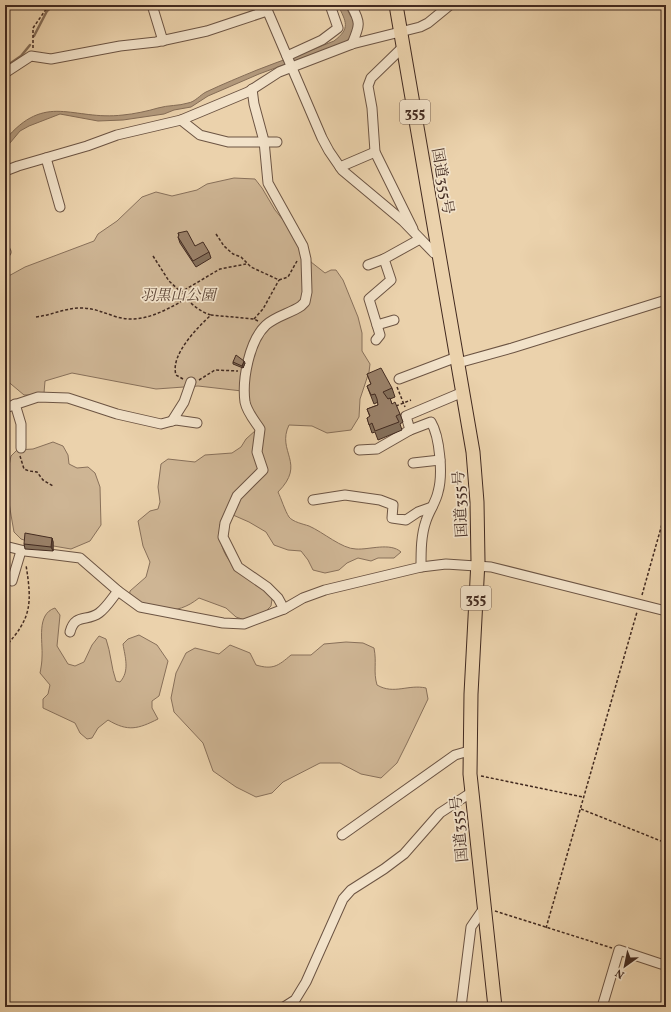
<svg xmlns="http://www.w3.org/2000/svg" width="671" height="1012" font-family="Vollkorn,'Noto Serif JP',serif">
  <rect width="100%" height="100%" fill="#ebd2ac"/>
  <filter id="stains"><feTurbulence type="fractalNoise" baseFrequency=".005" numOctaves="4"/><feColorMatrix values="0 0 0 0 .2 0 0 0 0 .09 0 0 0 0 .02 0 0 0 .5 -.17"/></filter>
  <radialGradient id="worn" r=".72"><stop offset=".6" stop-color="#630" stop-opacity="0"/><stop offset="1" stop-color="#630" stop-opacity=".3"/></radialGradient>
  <g fill="#ceb594" stroke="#88705a">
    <path d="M234 178 255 179 262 188 275 210 288 226 311 262 325 273 331 270H336L343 280 358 317 362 333V351L370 364 369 372 360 399 359 417 351 430 327 433 312 426 289 425C276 452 307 463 278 492 281 498 285 511 289 517 293 522 303 524 309 526 323 532 342 549 356 549 369 550 390 542 401 552L394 558H378L371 561 358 558 347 563 339 570 325 573 313 570 308 560 301 551 288 550 274 545 266 532 249 522 233 515 220 524C217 569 249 571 272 599L271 606 266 611 245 620 236 617 226 608 199 598C175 617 155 611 129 598L130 591 146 577 150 562 143 546 138 521 150 511 158 509 160 502 158 487 161 464 168 459 195 462 205 455 232 453 241 447 246 439 256 430 242 391 198 386 156 389 72 373 45 381 44 393 37 395H24L5 379V278L25 267 94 241 98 234 117 221 142 197 156 192 172 196 197 190 207 184Z"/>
    <path d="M53 442 63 446 68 455 69 464 77 468 88 467 95 473 100 487 101 525 90 541 71 549 30 542 21 539 14 532 11 515 7 489 9 466 11 456 17 450 33 449Z"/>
    <path d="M55 608 60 615 57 646 68 664 75 666 84 662 92 645 99 636 106 639C111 653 111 667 116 681L120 682C130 671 125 657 123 644L128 639 139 635 157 645 168 661 159 696 152 701V708L158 719C138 729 128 732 108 720L98 728 92 738 87 739 80 733 75 723 43 708V699L48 694 50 685 40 673C41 668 42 662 42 657 43 641 36 614 55 608Z"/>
    <path d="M346 642 363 643 374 648C377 663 373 671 377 685 394 695 408 684 426 688L428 699 407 743 397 763 381 778 361 774 340 763H320L283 782 272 793 256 797 236 787 213 771 203 743 174 712 171 698 176 673 186 653 195 648 219 654 230 645 250 653 256 665C273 670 278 666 291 655H311L324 644Z"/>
  </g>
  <path fill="#b2997c" stroke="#856d57" d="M338 5H345L351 17 355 20C356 30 353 38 343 43L259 74 208 96 191 107 174 110 164 114 123 120 98 121 60 114 29 126 20 131 5 149V140C46 91 72 121 123 115 134 114 148 111 158 108 168 105 179 106 188 103 195 102 200 95 206 92 223 84 240 77 257 70 282 60 308 52 334 41 351 28 346 22 338 5Z"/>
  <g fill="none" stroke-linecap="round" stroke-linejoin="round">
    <g stroke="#856d57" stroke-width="2.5">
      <path d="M34 36 47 11 54 5"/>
      <path d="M5 67 21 56 30 45"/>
    </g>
    <defs>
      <g id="minor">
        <path d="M152 5 163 41"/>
        <path d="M265 5 322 138 329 151 342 170 403 221 434 253 440 255"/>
        <path d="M351 5C361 23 360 25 352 44"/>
        <path d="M404 46 371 78 368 86 372 108 375 152 413 229"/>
        <path d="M287 56 322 40 338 28 330 5"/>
        <path d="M5 73 31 56 51 59 120 46 156 42 207 31 267 11"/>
        <path d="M252 89 254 104 264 141 268 183 303 246 306 259 307 292 305 302 301 306C291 313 276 316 266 325 249 341 242 380 245 402 247 412 254 420 260 429L257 452 263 470 237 496 225 523 223 537 238 567 267 587 278 598 284 609"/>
        <path d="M181 120 200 135 228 142H277"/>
        <path d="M46 158 60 207"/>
        <path d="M340 167 375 152"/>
        <path d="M5 171 18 166 87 146 117 135 181 120 248 92 279 72 352 44 420 27 428 23 450 5"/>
        <path d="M5 250 6 252"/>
        <path d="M368 265 384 259"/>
        <path d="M377 325 394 320"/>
        <path d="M376 340 380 335 369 299 391 280 384 259 420 239"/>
        <path d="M458 363 512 348 666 300"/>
        <path d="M399 379 457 357"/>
        <path d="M15 404 21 424V448"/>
        <path d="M5 408 38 397 68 398 117 414 161 424 176 420 197 423"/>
        <path d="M172 421 184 402 191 382"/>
        <path d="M359 450 377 449 410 430"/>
        <path d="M413 463 440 460"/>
        <path d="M313 500 345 495 380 500 393 505 392 518 406 520 418 512 432 507"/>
        <path d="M5 546 25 551 80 558 118 591 140 607 223 623 244 624 284 609 303 598 325 590 421 567 446 564 491 567 666 611"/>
        <path d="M421 567C421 551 421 535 426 521 429 511 436 502 438 492 443 475 440 437 431 422L410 430 406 416 463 392"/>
        <path d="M12 581 21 551"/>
        <path d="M70 632C75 613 87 622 99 613 107 607 112 598 118 591"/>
        <path d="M342 835 455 755 469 751"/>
        <path d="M284 1007 295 1000 306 982 343 899 351 890 384 869 404 854 440 813 472 792"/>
        <path d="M461 1007 471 927 484 908"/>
        <path d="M602 1007 619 950 661 964 666 962"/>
      </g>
      <path id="highway" d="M396 5 473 452 477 502 478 561 471 694 470 774 495 1007"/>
    </defs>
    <use href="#minor" stroke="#6c5443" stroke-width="11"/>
    <use href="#highway" stroke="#422a20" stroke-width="15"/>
    <g stroke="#422a20" stroke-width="1.5" stroke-dasharray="3 2" stroke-linecap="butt">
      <path d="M33 48V28L49 5"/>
      <path d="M216 234 224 246 233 254 241 257 251 267 279 280 288 277 297 261"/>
      <path d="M153 256 169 281 181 292 220 269 246 264"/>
      <path d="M181 292C188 302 200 312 211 315"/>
      <path d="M36 317C52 315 65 308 81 308 94 308 104 313 117 317 142 324 164 311 186 299"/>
      <path d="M254 319 263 309 279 280"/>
      <path d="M183 379 176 375C170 355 197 328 211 315L254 319 258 321"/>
      <path d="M199 380 215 370 238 371"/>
      <path d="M397 387 405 407"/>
      <path d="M396 406 411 400"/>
      <path d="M20 456 24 469 29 471 37 472 43 480 53 486"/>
      <path d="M642 595 666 510"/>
      <path d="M5 647C32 618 32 603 26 565"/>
      <path d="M481 776 583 797"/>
      <path d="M581 809 666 843"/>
      <path d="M495 911 612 948"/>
      <path d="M546 928 637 612"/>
    </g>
    <use href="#minor" stroke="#f2e2c9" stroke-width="9"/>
    <use href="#highway" stroke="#ebd2ac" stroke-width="13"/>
  </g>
  <g fill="#846f5a" stroke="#422a20">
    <path d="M178 233 195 246 209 252 211 258 196 267 180 243 178 237 179 236Z"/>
    <path d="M233 362 245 363 243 368 233 364Z"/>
    <path d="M367 374 392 388 395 397 390 399 392 404 400 414 403 422 400 424 402 430 378 440 375 432 372 433 367 418 370 417 367 409 378 405V402L374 404 367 386 371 384Z"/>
    <path d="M52 538 53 542V551L25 549 24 544Z"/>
  </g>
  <g fill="#6c5a4a" stroke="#422a20">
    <path d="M244 361 245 363 243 368 242 366Z"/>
    <path d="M52 538 53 542V551L51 547Z"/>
  </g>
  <g fill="#9a8169" stroke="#422a20">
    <path d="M187 231 195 246 203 242 209 252 193 261 178 237 179 235 178 233Z"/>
    <path d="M236 355 244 361 242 366 233 362Z"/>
    <path d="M381 368 392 388 383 392 388 399 390 398 392 404 395 402 400 414 396 416 399 422 375 431 372 423 369 425 367 418 370 416 367 409 378 405 377 399 375 394 371 395 367 386 371 384 367 374Z"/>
    <path d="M25 533 52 538 51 547 24 544Z"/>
  </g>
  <g text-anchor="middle" stroke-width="3.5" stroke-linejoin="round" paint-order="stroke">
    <g fill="#f2e2c9" stroke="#776153" stroke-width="1">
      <rect x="400" y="100" width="30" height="24" rx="3"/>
      <rect x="461" y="586" width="30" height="24" rx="3"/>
    </g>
    <g font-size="14" font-weight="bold" fill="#422a20">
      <text x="415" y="117">355</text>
      <text x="476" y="603">355</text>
    </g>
    <g font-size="15" fill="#422a20" stroke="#f2e2c9">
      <text transform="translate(443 181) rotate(80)" y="5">国道355号</text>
      <text transform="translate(460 504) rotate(-93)" y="5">国道355号</text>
      <text transform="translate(459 829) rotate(-96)" y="5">国道355号</text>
    </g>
    <g font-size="15" font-style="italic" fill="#5e4637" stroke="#f2e2c9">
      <text x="178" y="300">羽黒山公園</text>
    </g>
  </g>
  <rect width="671" height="1012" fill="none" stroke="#ebd2ac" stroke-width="20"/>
  <rect x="6" y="6" width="659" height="1000" fill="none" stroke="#422a20" stroke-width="2"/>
  <rect x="10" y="10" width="651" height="992" fill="none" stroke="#422a20"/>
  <g transform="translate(625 966) rotate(213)" stroke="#f2e2c9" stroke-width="3" paint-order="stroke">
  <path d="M0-3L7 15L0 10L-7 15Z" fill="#422a20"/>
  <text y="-6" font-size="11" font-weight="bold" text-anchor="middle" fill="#422a20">N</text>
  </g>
  <rect width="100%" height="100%" filter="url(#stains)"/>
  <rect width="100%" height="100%" fill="url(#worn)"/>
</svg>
